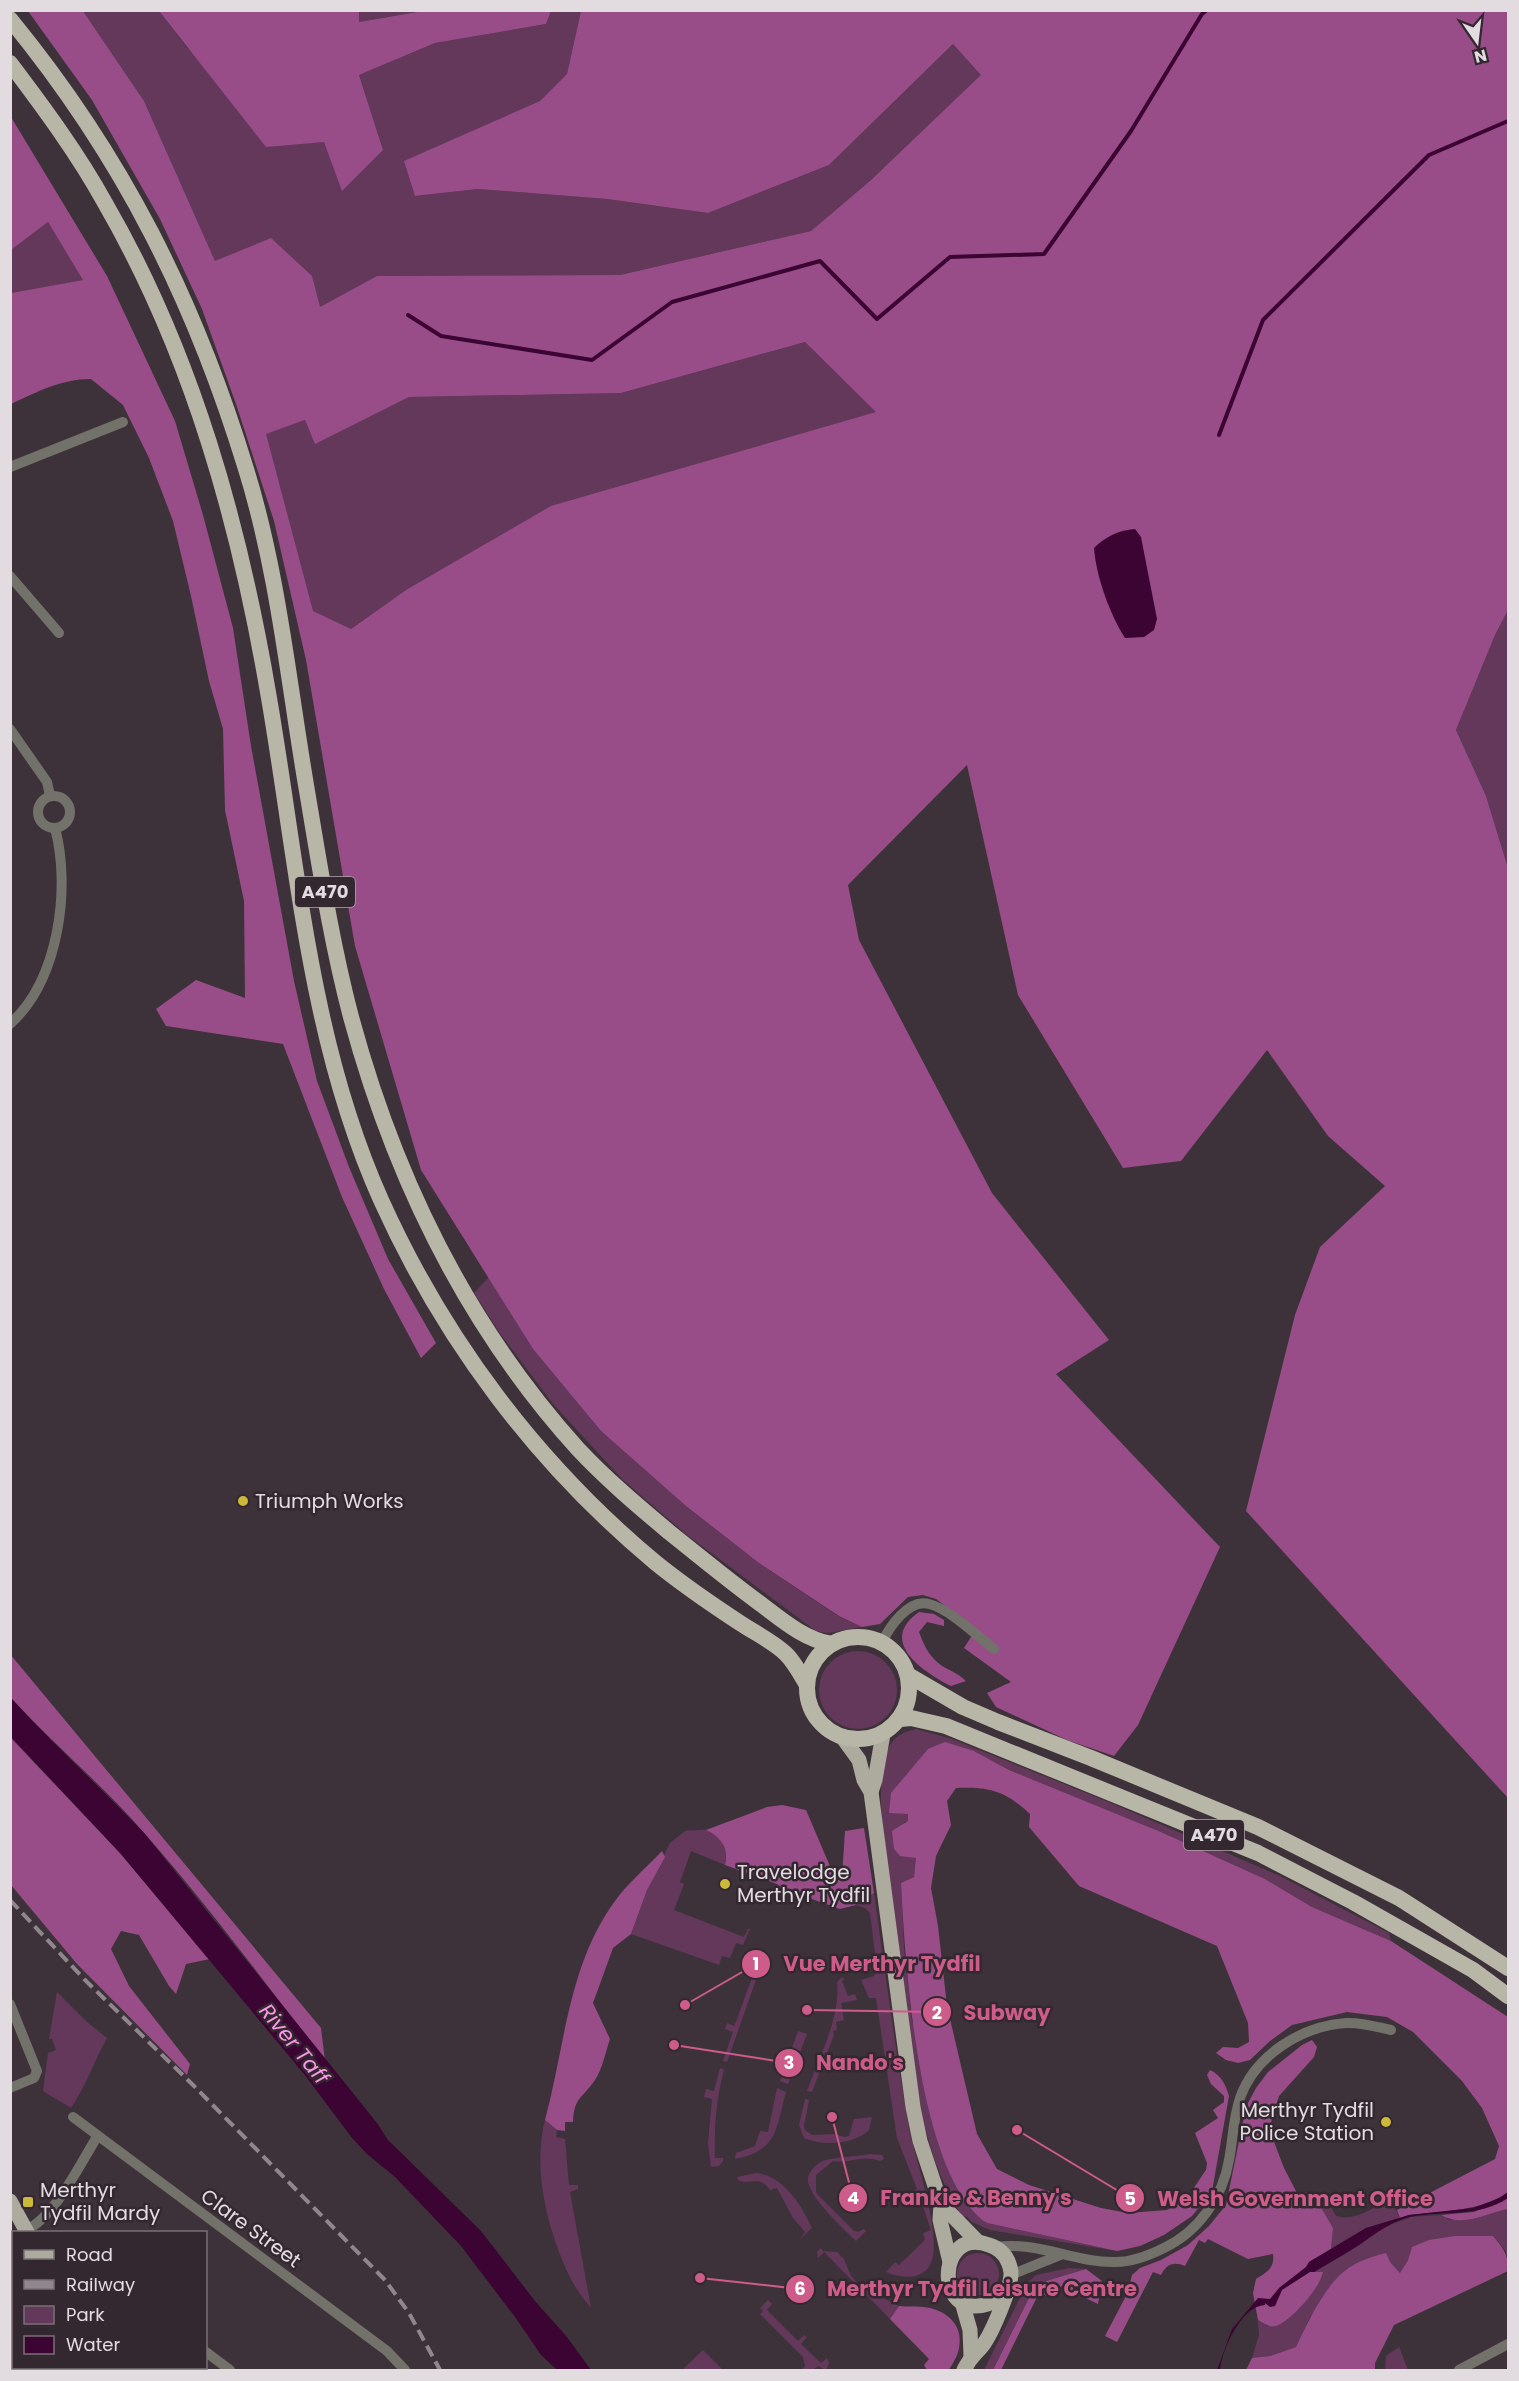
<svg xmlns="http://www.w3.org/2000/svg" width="1519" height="2381" font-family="Poppins,sans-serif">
  <rect width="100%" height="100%" fill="#3e323a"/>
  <g fill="#63385a">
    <path d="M83 11H159L189 50 324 141 383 150 359 75 435 43 546 24 551 11H581L567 74 540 101 405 161 416 196 478 189 607 199 708 213 829 165 953 44 982 75 871 180 811 231 620 275 378 276 320 307 215 261 144 101Z"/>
    <path d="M359 11H423L359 22Z"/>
    <path d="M48 222 84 280 11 293V250Z"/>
    <path d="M805 342 877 412 406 590 351 629 312 611 265 434 305 420 315 443 409 397 621 393Z"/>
    <path d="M1508 610V868L1486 796 1456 730 1495 635Z"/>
    <path d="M489 1277 533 1349 601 1431 686 1506 759 1563 838 1616 862 1627 828 1633 816 1631 687 1535 623 1480 553 1404 499 1332 474 1293Z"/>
    <circle cx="858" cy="1690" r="39"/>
    <path d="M916 1729 952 1739 1111 1803 1280 1876 1389 1933 1391 1941 1312 1907 1265 1879 1161 1832 1009 1770 974 1751 908 1814 909 1821 904 1822 916 1858 914 1877 901 1883 904 1948 912 2021 987 2223 1117 2251 990 2230 972 2222 966 2216 963 2218C936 2176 926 2137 917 2088 910 2031 902 1974 895 1916 889 1873 871 1790 888 1749 894 1736 903 1732 916 1729Z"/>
    <path d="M691 1830C696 1831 701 1829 706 1830 722 1832 728 1852 725 1865L691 1851 680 1882 684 1884 674 1910 744 1937 748 1929H750L743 1945 736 1943 730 1958 722 1956 719 1965 631 1934 647 1890 670 1843 685 1831Z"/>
    <path d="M874 1893C885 1971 895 2049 909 2127 915 2159 941 2231 932 2260 926 2281 902 2279 886 2272L895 2262 899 2265 925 2240 923 2233 931 2230 920 2198 913 2200 909 2193 917 2189 897 2138 876 1998H869L861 1980 874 1976 877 1970 870 1913 865 1908 856 1905Z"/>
    <path d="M747 1968 767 1975 758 1974 727 2062 723 2061 733 2032 725 2029 727 2023 734 2026 736 2022 754 1972Z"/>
    <path d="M842 1977 845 1980 842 1981 848 1996 855 1994 857 2000 841 2003 844 2020 836 2022 837 2030 833 2031 834 2035 812 2092 807 2091C819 2058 841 2016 837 1982Z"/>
    <path d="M57 1992 87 2022 107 2038C94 2061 86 2086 71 2108L43 2091 48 2053 56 2050 52 2039H49Z"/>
    <path d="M798 2031 807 2034 788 2084 780 2081Z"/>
    <path d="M720 2068 724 2070C716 2099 714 2128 715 2158H723V2161L719 2166 711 2167 708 2143 712 2099 704 2097 706 2089 714 2091Z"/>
    <path d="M777 2088 786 2092C776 2128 778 2151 735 2159L736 2153 755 2146 760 2131 768 2132Z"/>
    <path d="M805 2099 809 2100 804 2126 805 2130 812 2135 834 2134 845 2137 849 2136 854 2119 872 2117 869 2130C854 2145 822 2146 804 2138L799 2125Z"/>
    <path d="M545 2120 557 2130 556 2137 565 2139 569 2185H578V2189L570 2192 591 2308C583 2298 575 2288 570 2277 548 2232 532 2169 545 2120Z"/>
    <path d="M870 2154 882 2155 884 2159 880 2161C860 2154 851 2164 833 2161L816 2175V2192L819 2196 854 2231 858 2232 864 2229 866 2231 856 2241C844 2229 806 2195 808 2178 809 2170 817 2164 823 2161 828 2158 861 2156 870 2154Z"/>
    <path d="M756 2173C782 2175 802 2205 812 2228L800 2239 805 2232 793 2218 777 2188 770 2190C759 2174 751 2186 738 2180L737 2177Z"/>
    <path d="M1323 2193 1336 2216C1356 2222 1374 2207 1390 2198L1400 2218 1366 2228 1331 2249 1333 2228 1314 2199Z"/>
    <path d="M1508 2209V2259L1505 2250 1493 2236H1475L1413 2247 1408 2260 1400 2273 1390 2262 1310 2317 1296 2347 1270 2356 1252 2358 1259 2335 1258 2320 1268 2326 1297 2310 1322 2278 1323 2272H1314L1369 2238 1382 2228 1410 2217 1441 2215 1450 2220Z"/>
    <path d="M821 2248 823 2251 837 2252 844 2259 851 2276 861 2287 899 2306 890 2319 824 2252 818 2258 817 2252Z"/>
    <circle cx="978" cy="2274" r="21"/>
    <path d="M1069 2268 1086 2269 1036 2284 993 2370H984L1028 2282 1036 2275Z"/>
    <path d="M768 2300 772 2304 767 2310 798 2341 804 2335 807 2337 801 2344 821 2363 827 2358 829 2363 826 2370 818 2366 813 2370H802L805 2366 803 2357 760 2314 763 2311 760 2308Z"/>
    <path d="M1399 2347 1408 2370H1385L1386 2356Z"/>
    <path d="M703 2350 723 2370H682Z"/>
  </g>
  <g fill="#984d89" fill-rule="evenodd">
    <path d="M28 11H83L144 101 215 261 271 238 312 276 320 307 377 276 620 275 811 231 871 180 981 75 953 44 829 165 708 213 607 199 478 189 415 196 404 161 540 101 567 74 581 11H1508V610L1495 635 1456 730 1486 796 1508 868V1798L1246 1511 1295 1315 1320 1247 1385 1186 1328 1136 1267 1050 1181 1161 1123 1168 1018 995 967 765 848 885 859 940 992 1193 1109 1340 1056 1374 1220 1547 1138 1725 1114 1756 1067 1740 996 1707 987 1693 1011 1682 964 1648 976 1629 936 1599 923 1595 908 1597 880 1624 862 1627 839 1616 759 1563 686 1506 601 1431 533 1349 421 1170 355 946 306 660 274 521 236 404 202 309 160 219 92 100ZM805 342 876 412 551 506 406 590 351 629 313 611 266 434 305 420 315 444 409 397 621 393Z"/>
    <path d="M159 11H359V22L423 11H551L546 24 435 43 359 75 383 150 342 191 324 142 266 147Z"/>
    <path d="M11 117 107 276 175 421 203 515 233 628 251 746 294 981 317 1081 349 1167 388 1259 436 1343 421 1358 384 1289 342 1197 283 1044 166 1026 156 1009 196 980 245 998 244 901 225 810 223 729 209 681 191 596 173 521 149 458 123 405 91 379C61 379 37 392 11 404V293L83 280 48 222 11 250Z"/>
    <path d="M919 1612 934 1614 944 1620V1626L927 1622 919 1632C923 1643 928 1654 937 1662 946 1670 956 1671 966 1681L951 1686C923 1672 877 1641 919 1612Z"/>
    <path d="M10 1654 321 2028 325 2061C267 1985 209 1907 146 1835 104 1786 54 1745 11 1698Z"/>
    <path d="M10 1737 120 1853 210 1959 186 1964 176 1994 169 1986 139 1935 121 1931 111 1949 129 1986 190 2064 187 2075 77 1964 11 1885Z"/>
    <path d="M945 1742 974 1751 1009 1770 1161 1832 1265 1879 1312 1907 1391 1941 1508 2017V2192C1480 2212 1442 2211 1409 2215L1400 2218 1397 2210 1495 2159 1499 2146 1482 2108 1462 2081 1413 2032 1387 2017 1347 2012 1292 2025 1270 2041 1250 2060 1238 2063 1226 2060 1216 2053 1223 2047 1238 2048 1249 2042 1248 2023 1217 1946 1079 1886 1029 1827 1030 1814C1004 1790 989 1787 956 1788L947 1801 951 1825 936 1856 931 1888 938 1926 947 2006 977 2134 997 2169 1029 2185 1101 2208 1128 2213 1167 2210 1187 2198 1206 2170 1207 2163 1195 2133 1218 2118 1213 2110 1224 2102V2096L1211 2084 1207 2075 1210 2070C1221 2075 1226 2085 1229 2096L1212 2191 1192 2216 1164 2235 1140 2246 1117 2251 987 2223C918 2178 905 1962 901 1883L914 1877 916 1858 900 1856 894 1849 892 1831 908 1821V1814L889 1813 891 1793 928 1749Z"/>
    <path d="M782 1805 806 1810 835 1878 842 1876 845 1831 864 1828 874 1893 856 1905 840 1909 809 1898 790 1896 777 1884 725 1865C729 1848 721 1837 706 1830L767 1807Z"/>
    <path d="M662 1851 665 1857 647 1890 631 1934 613 1948 593 2003 610 2039C606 2051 602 2070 595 2080 582 2099 574 2097 573 2122H565V2131L557 2130 545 2120C565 2046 568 1965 615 1901 628 1883 647 1867 662 1851Z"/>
    <path d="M1312 2040 1317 2047 1314 2057 1279 2096 1269 2129 1284 2168 1298 2195 1308 2192 1323 2211 1333 2228 1331 2249 1309 2262 1310 2272H1323C1321 2287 1290 2322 1276 2326 1269 2328 1264 2323 1258 2320L1253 2293 1256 2279C1266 2272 1275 2269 1273 2254L1248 2259 1208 2239 1205 2243 1199 2240 1185 2266C1174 2261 1166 2264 1161 2275L1153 2272 1117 2342 1105 2336 1127 2294 1132 2275 1140 2268 1161 2260 1188 2245 1209 2226 1226 2205 1246 2107 1256 2088 1268 2072 1302 2045Z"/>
    <path d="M1508 2198V2209C1486 2213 1463 2228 1441 2215L1474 2212Z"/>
    <path d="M1455 2236H1493C1503 2248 1509 2255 1508 2271L1394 2325 1375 2363V2370H1246L1252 2358 1270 2356 1296 2347C1306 2325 1323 2291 1340 2275 1352 2263 1370 2257 1386 2253L1390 2262 1400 2273 1408 2260 1412 2247 1429 2240Z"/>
    <path d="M1086 2269 1102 2281 1098 2304 1061 2286 1057 2293 1047 2296 1039 2293 1001 2370H993L1036 2284Z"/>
    <path d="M899 2306C907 2307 915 2306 923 2307 945 2309 964 2324 959 2348 958 2356 952 2364 949 2370H927L924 2365 929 2359 890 2319Z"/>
  </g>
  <g fill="#3b0433">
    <path d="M1135 529 1141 537 1157 619 1154 630 1144 637 1125 638C1110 615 1096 576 1094 548 1105 537 1119 530 1135 529Z"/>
    <path d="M11 1698C54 1745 101 1788 145 1834L377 2123 388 2140 481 2231 535 2301 567 2337 591 2370H557L541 2355 515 2317 461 2246 395 2177 367 2154 352 2138 304 2074 120 1853 11 1737Z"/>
    <path d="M1508 2192V2198C1478 2218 1444 2210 1410 2217 1394 2221 1382 2229 1369 2238 1352 2251 1332 2261 1314 2272H1310L1282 2290 1275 2306 1270 2307 1265 2303V2305C1241 2306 1222 2350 1220 2370H1217L1232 2329 1258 2298 1270 2299 1279 2288 1306 2267 1309 2262 1366 2228 1409 2215 1473 2208 1500 2198Z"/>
  </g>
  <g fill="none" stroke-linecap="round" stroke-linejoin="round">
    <g stroke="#3b0433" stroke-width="4">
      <path d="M408 315 441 336 592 360 672 302 820 261 877 319 950 257 1044 254 1131 131 1202 14 1207 10"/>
      <path d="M1219 435 1263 320 1429 155 1508 121"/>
    </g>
    <g stroke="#72716a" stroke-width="10">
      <path d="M10 467 123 422"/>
      <path d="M10 576 59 633"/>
      <path d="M10 729 47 782 50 796"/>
      <circle cx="54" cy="812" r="16"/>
      <path d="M10 1024C59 980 71 888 55 828"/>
      <path d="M882 1643C889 1627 909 1598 929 1604 950 1609 977 1636 994 1649"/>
      <path d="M10 2004 37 2071 34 2078 10 2088"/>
      <path d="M73 2117 387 2351 405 2370"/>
      <path d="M26 2230C55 2217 80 2164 97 2137"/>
      <path d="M996 2247C1039 2241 1074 2263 1116 2262 1132 2262 1150 2255 1164 2248 1198 2232 1223 2197 1229 2160 1233 2139 1233 2119 1240 2098 1255 2055 1302 2026 1346 2023 1361 2022 1377 2027 1391 2030"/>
      <path d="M1011 2275 1060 2255"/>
      <path d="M10 2336 14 2341"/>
      <path d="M206 2352 230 2370"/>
      <path d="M29 2368 31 2370"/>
      <path d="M141 2370 143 2368"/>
      <path d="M1459 2370 1508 2344"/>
    </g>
    <g stroke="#acab9d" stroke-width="15">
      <path d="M843 1738 859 1760 864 1780 871 1792 913 2107 920 2141 941 2204 940 2220 950 2262"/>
      <path d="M871 1792 875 1780 883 1734"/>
      <path d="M10 2201 27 2232"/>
      <path d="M941 2204 978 2242"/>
      <path d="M962 2302 970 2330 971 2356"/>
      <path d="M110 2368 112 2370"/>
      <path d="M964 2370C970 2357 975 2355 983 2345 992 2333 1012 2286 1011 2272 1009 2259 1002 2249 989 2245 932 2223 933 2340 1004 2296"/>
    </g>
    <g stroke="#b8b6a7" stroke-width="16">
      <path d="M10 19C123 157 194 299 246 469 278 572 288 679 306 785 319 862 331 941 351 1017 394 1176 467 1326 578 1449 606 1479 638 1506 669 1532 699 1556 728 1580 758 1602 781 1619 803 1639 831 1644"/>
      <path d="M10 63C44 108 78 154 105 203 193 355 240 526 269 698 298 867 310 1042 381 1200 444 1340 537 1464 656 1563 682 1584 711 1604 740 1623 755 1633 774 1642 786 1654 795 1663 801 1675 807 1685"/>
      <circle cx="858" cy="1688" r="51"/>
      <path d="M908 1675 963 1707 998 1722 1091 1758 1258 1827 1399 1898 1508 1968"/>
      <path d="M900 1719 911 1718 946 1726 1258 1853 1353 1902 1473 1970 1508 1996"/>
    </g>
    <path stroke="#90868d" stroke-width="4" stroke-dasharray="12 6" stroke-linecap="butt" d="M10 1900 85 1980 193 2085 385 2280 409 2313 440 2370"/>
  </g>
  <g fill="#ccb939" stroke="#332830" stroke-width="2">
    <circle cx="243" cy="1501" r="6"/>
    <circle cx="725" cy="1884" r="6"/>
    <circle cx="1386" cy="2122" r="6"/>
    <rect x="22" y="2196" width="12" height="12" rx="3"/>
  </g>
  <g text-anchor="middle" stroke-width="5" stroke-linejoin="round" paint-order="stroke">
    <g fill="#332830" stroke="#aea5ab" stroke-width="1.5">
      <rect x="295" y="877" width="60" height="30" rx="4.5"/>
      <rect x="1184" y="1820" width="60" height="30" rx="4.5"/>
    </g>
    <g font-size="18" font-weight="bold" fill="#e2dbe0">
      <text x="325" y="898">A470</text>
      <text x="1214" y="1841">A470</text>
    </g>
    <g font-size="20" fill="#e2dbe0" stroke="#332830" text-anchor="start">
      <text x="255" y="1508">Triumph Works</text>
      <text x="737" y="1879">Travelodge<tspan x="737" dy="23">Merthyr Tydfil</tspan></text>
      <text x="1374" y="2117" text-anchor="end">Merthyr Tydfil<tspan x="1374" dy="23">Police Station</tspan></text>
      <text x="40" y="2197">Merthyr<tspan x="40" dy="23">Tydfil Mardy</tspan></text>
    </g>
    <g font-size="20" fill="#e2dbe0" stroke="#332830">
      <text transform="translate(251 2228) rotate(36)" y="7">Clare Street</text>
    </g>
    <g font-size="21" font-style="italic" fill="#fd96e7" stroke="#332830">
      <text transform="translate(294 2044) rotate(51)" y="7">River Taff</text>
    </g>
  </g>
  <path fill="none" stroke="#cd5c8a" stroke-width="2" d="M685 2005L756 1964M807 2010L937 2012M674 2045L789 2063M832 2117L853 2198M1017 2130L1130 2198M700 2278L800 2289"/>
  <g fill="#cd5c8a" stroke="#332830" stroke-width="2">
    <circle cx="685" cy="2005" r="6"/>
    <circle cx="807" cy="2010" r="6"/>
    <circle cx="674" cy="2045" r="6"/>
    <circle cx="832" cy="2117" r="6"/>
    <circle cx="1017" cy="2130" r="6"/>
    <circle cx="700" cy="2278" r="6"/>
    <circle cx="756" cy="1964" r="15"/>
    <circle cx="937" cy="2012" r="15"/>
    <circle cx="789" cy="2063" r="15"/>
    <circle cx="853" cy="2198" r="15"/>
    <circle cx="1130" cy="2198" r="15"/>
    <circle cx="800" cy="2289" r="15"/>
  </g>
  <g font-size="18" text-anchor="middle" font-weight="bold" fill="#fff">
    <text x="756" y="1970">1</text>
    <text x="937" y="2019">2</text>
    <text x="789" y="2069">3</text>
    <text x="853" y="2204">4</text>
    <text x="1130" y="2205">5</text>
    <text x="800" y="2295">6</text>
  </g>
  <g font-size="21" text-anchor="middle" font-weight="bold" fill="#cd5c8a" stroke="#332830" stroke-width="5" stroke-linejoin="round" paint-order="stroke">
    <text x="882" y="1971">Vue Merthyr Tydfil</text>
    <text x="1007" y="2020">Subway</text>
    <text x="860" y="2070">Nando's</text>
    <text x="976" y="2205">Frankie &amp; Benny's</text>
    <text x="1295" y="2206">Welsh Government Office</text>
    <text x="982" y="2296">Merthyr Tydfil Leisure Centre</text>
  </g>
  <rect width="1519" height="2381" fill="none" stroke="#e2dbe0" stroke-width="24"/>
  <rect x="12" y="2231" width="195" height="138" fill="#332830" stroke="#797076" stroke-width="1.5"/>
  <rect x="24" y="2250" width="30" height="9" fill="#acab9d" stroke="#797076" stroke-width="1.5"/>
  <text x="66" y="2261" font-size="18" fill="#e2dbe0">Road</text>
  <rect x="24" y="2280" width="30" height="9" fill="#90868d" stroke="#797076" stroke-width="1.5"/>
  <text x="66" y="2291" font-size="18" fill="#e2dbe0">Railway</text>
  <rect x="24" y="2306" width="30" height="18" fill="#63385a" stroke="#797076" stroke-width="1.5"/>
  <text x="66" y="2321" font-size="18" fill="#e2dbe0">Park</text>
  <rect x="24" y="2336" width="30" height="18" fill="#3b0433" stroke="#797076" stroke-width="1.5"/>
  <text x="66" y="2351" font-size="18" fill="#e2dbe0">Water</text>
  <g transform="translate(1477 42) rotate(166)" stroke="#332830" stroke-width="4.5" paint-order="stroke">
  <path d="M0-4.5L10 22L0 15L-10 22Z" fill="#e2dbe0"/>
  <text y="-9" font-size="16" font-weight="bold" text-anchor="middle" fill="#e2dbe0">N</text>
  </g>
</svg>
